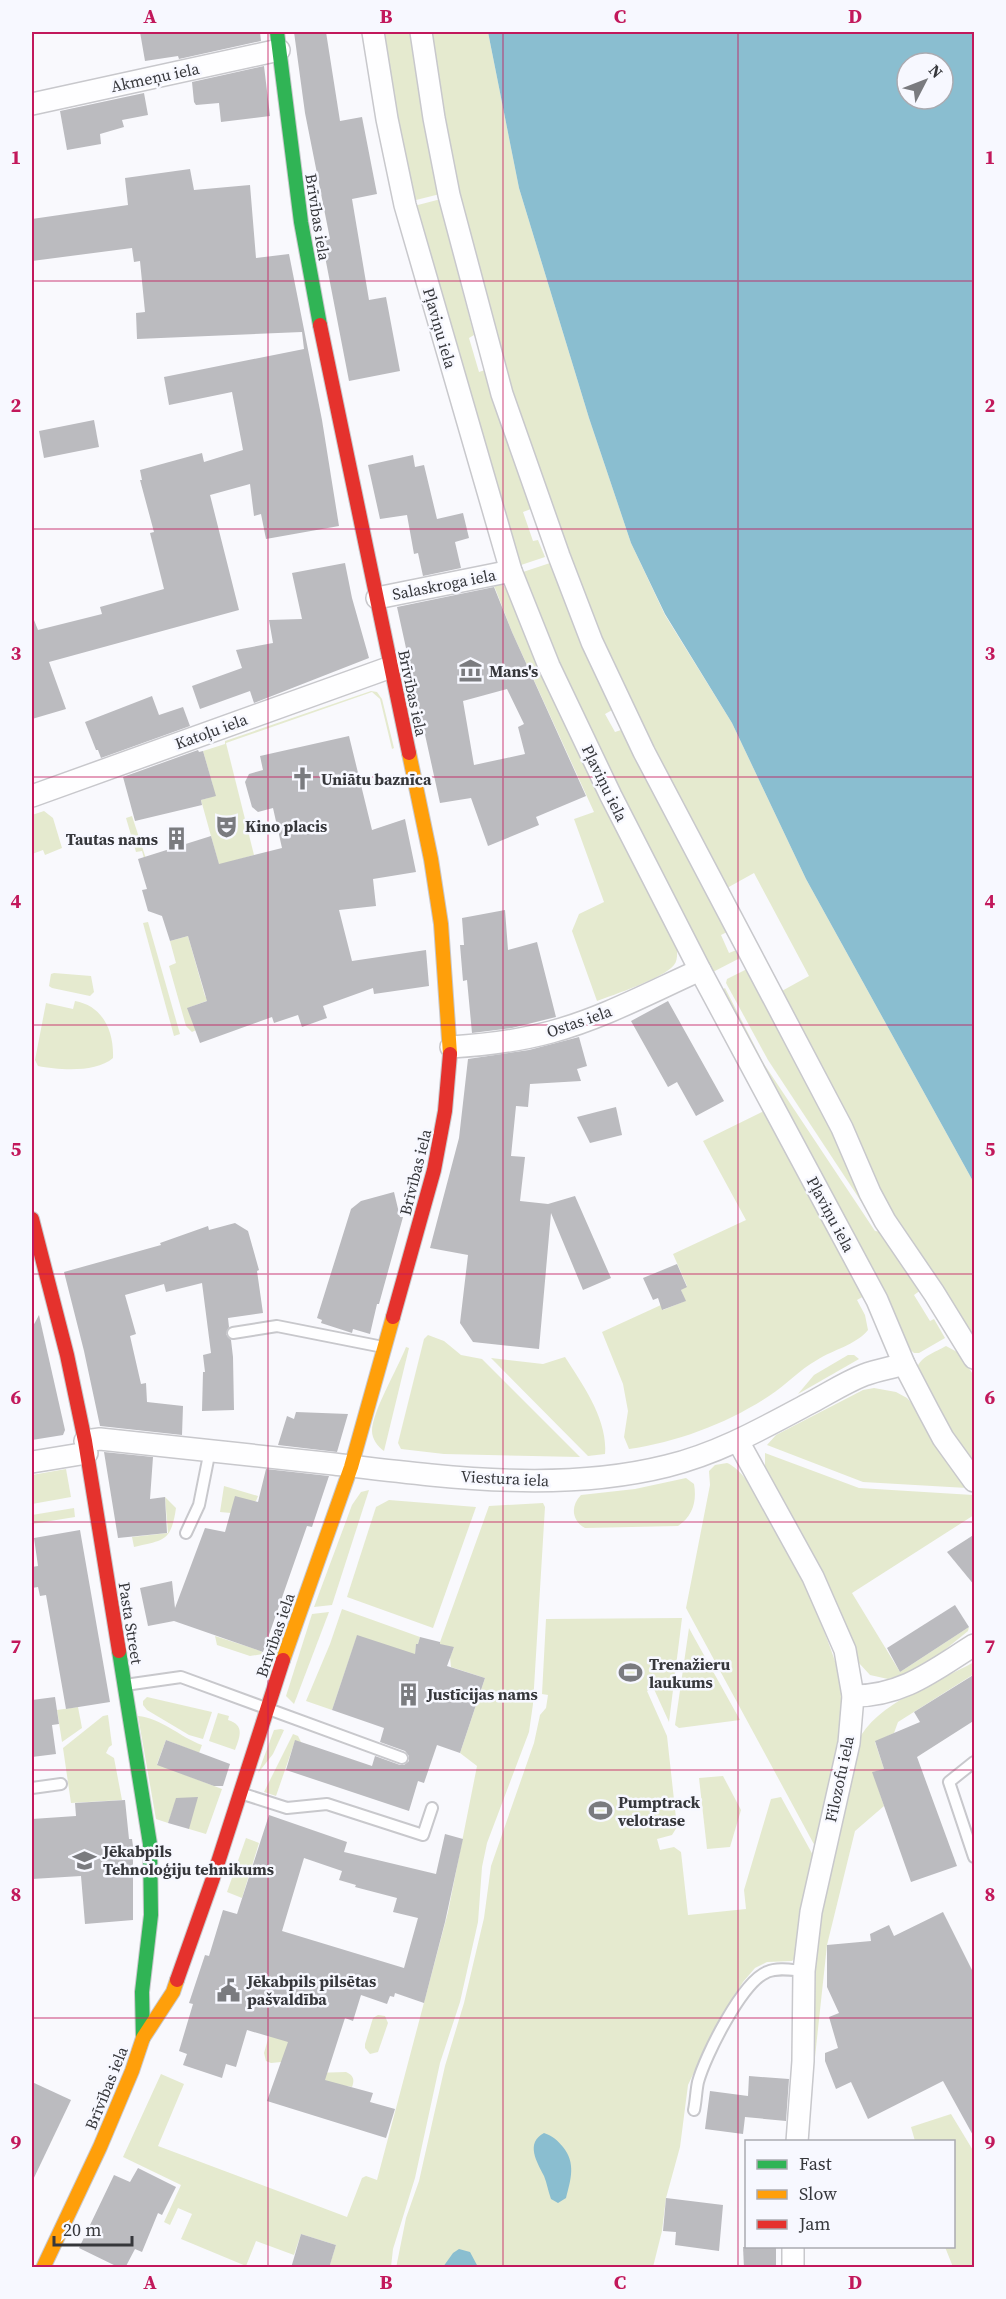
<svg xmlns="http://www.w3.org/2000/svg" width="1006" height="2299" font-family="'Source Serif 4',serif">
  <rect width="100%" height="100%" fill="#f9f9fd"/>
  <g fill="#e5eacf">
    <path d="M380 32H411L417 79 440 194 412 201Z"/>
    <path d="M432 32H488L519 188 589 418 631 543 665 615 732 723 806 879 974 1183V1342L882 1198 849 1120 780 992 809 976 754 873 727 888C689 816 650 745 616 672 577 586 545 496 517 406 478 284 445 159 432 32Z"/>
    <path d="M441 199 449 239 474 335 469 338 479 372 485 370 531 509 523 512 533 541 538 540 545 557 518 566 414 206Z"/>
    <path d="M550 563 614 709 605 714 615 732 624 729 729 931 721 935 729 953 739 949 742 957 711 973 553 659 520 573Z"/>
    <path d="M493 583 503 585 511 595 677 947C677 953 678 960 674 965 664 978 613 995 597 1001L572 931 579 914 604 902 574 819 594 812 512 632Z"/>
    <path d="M371 691 377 692 382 699 394 748 392 749 380 699 372 692 226 743 254 855 219 865 201 800 208 798 205 789 213 786 203 751 225 744V741Z"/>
    <path d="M44 811 53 818 62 848 45 855 43 850 32 854V815Z"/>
    <path d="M132 816 150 871 152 887 142 851 136 852 126 818Z"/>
    <path d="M148 922 180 1034 174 1036 143 923Z"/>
    <path d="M188 936 205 996 209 1000 188 1008 196 1030 192 1032 186 1026 169 966 176 963 170 941Z"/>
    <path d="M749 968 828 1122 870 1215 768 1060 726 983 727 979Z"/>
    <path d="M54 973 91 976 94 992 90 996 52 988 49 986 51 974Z"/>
    <path d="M725 988 764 1064 875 1231 882 1232 921 1290 914 1295 930 1321 934 1319 945 1338 919 1353H914L906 1346 720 991Z"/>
    <path d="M75 1001C103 1006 114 1031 113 1058 96 1073 59 1070 38 1066L35 1060 46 1003 73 1009Z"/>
    <path d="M768 1109 866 1295 857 1300 865 1315 868 1330C856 1345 832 1350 817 1360 799 1370 786 1385 769 1396 728 1423 678 1442 629 1449L624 1437 628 1411 623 1384 602 1332 661 1305 663 1310 685 1301 681 1290 687 1286 673 1254 746 1220 703 1141Z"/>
    <path d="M428 1335 444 1341 461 1355 482 1359 580 1457 444 1454 401 1449 398 1443 424 1339Z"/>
    <path d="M946 1346 959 1353 974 1376V1466L944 1424 917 1369C919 1357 936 1352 946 1346Z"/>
    <path d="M406 1347 409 1348 384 1451C378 1447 372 1439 372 1431 372 1412 398 1368 406 1347Z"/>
    <path d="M848 1355H854L859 1359 798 1394 814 1375Z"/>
    <path d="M565 1357C583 1385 608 1420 605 1454L588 1456 491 1358 543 1364Z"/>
    <path d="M874 1388 896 1392 907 1398 914 1406 942 1456 967 1488 863 1482 767 1445 776 1435 863 1390Z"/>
    <path d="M765 1453 859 1488 973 1495 974 1515 852 1593 900 1672 969 1627 968 1631 936 1657 912 1672 888 1679 870 1675 859 1663 836 1606 787 1507 770 1480 765 1469Z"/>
    <path d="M727 1463C763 1476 832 1641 841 1681 844 1695 844 1709 843 1723L816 1848 686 1608 710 1485 709 1471 715 1465Z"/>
    <path d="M66 1469 71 1497 32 1504V1475Z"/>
    <path d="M686 1478 694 1484C697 1501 693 1516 678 1526L585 1528C572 1521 570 1506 581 1495L635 1489Z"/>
    <path d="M224 1486 258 1496 256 1501 231 1513 220 1512Z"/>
    <path d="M369 1490 332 1605 314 1607 352 1505 361 1492Z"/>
    <path d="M165 1497 176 1508C171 1542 164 1540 134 1547L132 1537 168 1533Z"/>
    <path d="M389 1500 476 1507 433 1628 347 1597 376 1507Z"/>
    <path d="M543 1503 545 1507 533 1704 529 1732 487 1843 482 1867 478 1922 460 2002 440 2063 415 2178 393 2249 391 2267H329L336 2245 301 2234 294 2255 256 2241 246 2266 181 2239 192 2214 178 2208 170 2225 164 2222 181 2185 123 2157 161 2074 184 2084 158 2146 347 2217 362 2178 366 2176 377 2180 448 1912 477 1766 460 1753 485 1678 451 1667 450 1657 454 1647 451 1649 439 1645 489 1506Z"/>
    <path d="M74 1508 75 1517 32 1524V1515Z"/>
    <path d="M342 1609 420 1637 418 1644 416 1645 415 1655 357 1636 332 1710 306 1701 330 1644Z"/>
    <path d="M329 1612 294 1704 286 1696 312 1614Z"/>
    <path d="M682 1618 669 1722 653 1687 647 1691 667 1736 677 1827 672 1835 657 1839 660 1850 674 1847 681 1852 688 1915 746 1909 744 1890 771 1799 781 1797 814 1857 807 1881 802 1909 798 1955 792 1961 767 1962 755 1968 743 1982 714 2030 688 2085 680 2147 666 2198 662 2231 653 2267 396 2268 406 2218 419 2181 445 2066 464 2003 484 1918 491 1866 534 1743 540 1715 546 1708 548 1695 542 1694 546 1619Z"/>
    <path d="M689 1628 690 1630 740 1720 679 1728 675 1725Z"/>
    <path d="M215 1636 261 1651 263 1654 250 1656 217 1645Z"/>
    <path d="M974 1662V1674L898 1722 894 1733 875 1742 884 1769 873 1772 884 1806 855 1831 827 1945 806 2141 817 1925 857 1743C876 1702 937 1683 974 1662Z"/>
    <path d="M147 1697 212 1712 203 1739 189 1735 147 1710 143 1705V1701Z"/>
    <path d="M78 1707 82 1728 62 1742 57 1710Z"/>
    <path d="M218 1713 229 1716 228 1720C245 1725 240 1737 235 1750L209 1741Z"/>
    <path d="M108 1715 112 1745 109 1747 106 1753 114 1758 122 1800 71 1803 63 1748 103 1716Z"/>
    <path d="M138 1716C161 1718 180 1737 202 1745L199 1753 166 1740 157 1764 222 1789 206 1834 189 1829 175 1803 168 1823 156 1819Z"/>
    <path d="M281 1729 284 1730 273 1754 258 1773 274 1730Z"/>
    <path d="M293 1734 298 1736 301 1742 295 1741 276 1796 264 1792Z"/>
    <path d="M723 1776 741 1810 730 1847 707 1849 699 1778Z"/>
    <path d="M246 1838 259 1843 242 1898 227 1892Z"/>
    <path d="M378 2015 385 2016 388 2023 378 2052 370 2054 365 2048V2044L373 2018Z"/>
    <path d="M271 2029 296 2044 295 2047 333 2057 271 2063 266 2061 264 2053Z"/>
    <path d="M346 2072C353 2075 355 2079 352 2087L347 2086 344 2097 312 2077 313 2073Z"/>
    <path d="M951 2114 974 2152V2267H953L945 2247 954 2246V2142L915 2141 911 2127Z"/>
  </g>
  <g fill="#8abed0" fill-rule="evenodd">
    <path d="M488 32H974V1183L806 879 732 723 665 614 631 543 589 418 519 188ZM907 63H943V99H907Z"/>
    <path d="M544 2133C553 2136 557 2140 563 2147 576 2163 571 2179 566 2198L558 2203 551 2199C548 2191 547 2183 544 2176 537 2162 525 2143 544 2133Z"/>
    <path d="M459 2249 470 2252 478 2267H443L453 2253Z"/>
  </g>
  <g fill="#bbbbbf" fill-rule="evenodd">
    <path d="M140 32H260L261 41 179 59 178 56 145 61Z"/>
    <path d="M294 32H326L340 121 362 117 377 194 352 199 369 300 386 297 400 371 349 381 322 241 330 239 305 113Z"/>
    <path d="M264 66 270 116 221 122 219 103 196 105 194 102 192 82Z"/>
    <path d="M144 93 148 115 122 120 124 127 100 134 101 144 67 150 60 111Z"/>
    <path d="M190 169 194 190 250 185 256 258 289 254 322 420 339 526 266 539 261 514 254 516 250 484 210 495 239 610 49 662 66 709 32 719V621L34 620 38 630 102 614 100 607 164 589 150 533 154 532 140 480H142L140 470 202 453 204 462 243 450 232 392 169 405 164 377 304 349 302 332 137 339 136 313 145 312 140 261 134 262 132 248 32 261V219L128 205 125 178Z"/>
    <path d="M94 420 99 447 44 458 39 431Z"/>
    <path d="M413 455 415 467 424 465 437 519 463 513 469 538 455 542 461 568 423 576 418 553 414 554 407 515 380 519 368 465Z"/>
    <path d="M345 563 352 598 369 658 254 703 250 691 200 709 192 686 242 668 236 650 273 643 269 620 302 619 292 573Z"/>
    <path d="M494 587 512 632 586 796 536 817 539 825 488 846 471 798 440 803 397 607ZM507 689 524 724 518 727 525 754 474 765 463 701Z"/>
    <path d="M152 696 159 715 183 707 190 726 101 758 98 750H96L85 722Z"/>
    <path d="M349 736 372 830 405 819 416 872 373 879 376 906 339 910 352 961 426 950 429 986 374 994 373 988 323 1006 327 1018 302 1027 298 1015 274 1023 272 1017 200 1043 187 1008 207 1001 188 936 170 941 162 916 148 911 142 890 147 889 138 859 211 836 219 864 282 848 273 808 258 812 252 807 245 782 249 774 263 770 260 756Z"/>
    <path d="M198 750 199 752 203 751 216 796 201 800 202 805 135 821 123 777Z"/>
    <path d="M505 910 508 950 537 942 556 1017 512 1028 472 1033 467 980 463 981 460 945H464L462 918Z"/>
    <path d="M668 1001 724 1101 696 1116 677 1082 668 1087 631 1021Z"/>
    <path d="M579 1037 587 1066 577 1069 581 1081 530 1084 528 1107 516 1106 511 1156 525 1157 520 1201 548 1204 575 1196 611 1278 583 1290 551 1213 539 1349 473 1342 460 1323 468 1255 430 1248 459 1138 468 1059 529 1050Z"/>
    <path d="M616 1107 622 1135 590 1143 577 1117Z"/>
    <path d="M394 1192 400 1217H403L379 1304H377L370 1334 353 1329 352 1333 321 1323 322 1320 317 1318 351 1209 361 1201Z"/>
    <path d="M235 1223 248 1231 259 1270 257 1271 263 1313 228 1318 229 1327 226 1334 231 1340 233 1357 234 1410 202 1411 203 1372H205L203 1355 211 1353 202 1283 166 1292 164 1284 125 1295 136 1334 130 1336 141 1384 146 1383 147 1402 183 1406 182 1435 100 1426 84 1351 64 1272 161 1245 160 1243 208 1226 209 1230Z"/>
    <path d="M677 1264 687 1287 681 1290 686 1301 662 1310 658 1298 653 1300 643 1278Z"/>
    <path d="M39 1315 65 1430 63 1435 32 1440V1328Z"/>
    <path d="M296 1412 348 1414 337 1452 278 1445 287 1416 294 1419Z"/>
    <path d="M104 1452 153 1457 150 1499 165 1497 167 1533 118 1538Z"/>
    <path d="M266 1469 329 1476 312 1527 307 1526 263 1652 174 1621 148 1626 140 1588 172 1581 175 1608 205 1528 225 1532 235 1496 258 1502Z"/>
    <path d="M80 1530 110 1702 66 1709 46 1595 40 1596 38 1587 32 1588V1567L38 1566 34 1538Z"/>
    <path d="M975 1534V1586L947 1552Z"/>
    <path d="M955 1605 969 1627 900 1672 887 1648Z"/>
    <path d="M357 1635 415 1654 416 1644H418L420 1637 440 1642V1644L454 1647 447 1666 485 1678 460 1753 437 1745 424 1783 418 1781 409 1811 286 1770 295 1740 372 1766 375 1756 400 1765H404L409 1761V1756L405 1751 380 1742 384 1728 332 1710Z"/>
    <path d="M975 1674V1720L917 1757 957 1866 911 1882 872 1772 884 1769 875 1741 920 1722 914 1712Z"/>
    <path d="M55 1697 59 1724 52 1725 56 1754 32 1757V1700Z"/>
    <path d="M166 1740 230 1764 223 1786H214L157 1765Z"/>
    <path d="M198 1797 189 1829 168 1823 176 1798Z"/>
    <path d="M125 1800 129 1839H132L133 1846V1920L85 1924 81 1876 32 1879V1819L76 1816 75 1803Z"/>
    <path d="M269 1815 347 1842 344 1852 436 1874 445 1834 463 1839 445 1922 424 2003 395 1993 394 1997 390 1996 387 2004 361 1995 353 2021 345 2018 325 2080 373 2093 370 2102 395 2109 386 2138 267 2101 288 2042 247 2030 236 2067 226 2064 222 2078 183 2065 187 2054 179 2051 193 2004 189 2003 205 1955 209 1956 223 1910 237 1914ZM304 1858 342 1871 339 1880 356 1885 355 1887 397 1898 393 1912 418 1918 404 1968 282 1931Z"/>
    <path d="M943 1912 975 1976V2139L943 2081 868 2119 851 2082 836 2089 825 2061V2053L838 2048 829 2017 839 2013 827 1987V1945L871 1941 870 1934 889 1925 894 1936Z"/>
    <path d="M749 2076 789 2079 786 2121 745 2117 743 2134 705 2129 710 2091 748 2096Z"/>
    <path d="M32 2082 71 2100 32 2182Z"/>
    <path d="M138 2168 176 2187 162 2215 158 2213 142 2252 135 2249 125 2268H120L79 2248 114 2175 130 2182Z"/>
    <path d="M666 2198 723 2205 719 2251 675 2245 676 2232 663 2231Z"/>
    <path d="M301 2234 336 2245 329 2268H291Z"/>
    <path d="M743 2247H776V2268H744Z"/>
  </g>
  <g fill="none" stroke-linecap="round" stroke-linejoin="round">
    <defs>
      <g id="lane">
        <path d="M233 1333 277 1326 383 1347"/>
        <path d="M186 1533 199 1505 210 1450"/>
        <path d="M125 1685 181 1677 402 1758"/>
        <path d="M974 1762 949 1782 974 1857"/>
        <path d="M32 1788 61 1784"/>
        <path d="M240 1793 287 1808 327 1804 423 1835 432 1808"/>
        <path d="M694 2110C696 2101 696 2091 698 2082 705 2056 742 1982 767 1972 778 1967 792 1970 804 1971"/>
      </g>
      <g id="street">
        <path d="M373 32 387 119 405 205 511 571 549 666 611 796 700 970 877 1300 904 1364 928 1410 943 1438 974 1481"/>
        <path d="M421 32 434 118 449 195 502 394 559 556 592 642 644 752 842 1128 870 1193 885 1221 934 1293 974 1358"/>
        <path d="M32 104 279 50"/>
        <path d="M377 598 511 571"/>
        <path d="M32 796 391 667"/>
        <path d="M451 1047C485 1045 518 1041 551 1032 603 1018 651 992 700 970"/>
        <path d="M85 1441 100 1439C178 1447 256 1455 334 1464 444 1477 559 1493 667 1466 720 1453 765 1427 812 1402 829 1393 846 1382 864 1375 877 1370 891 1368 904 1364"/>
        <path d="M738 1441 813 1577 845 1650 853 1696 849 1743 811 1912 804 1971 803 2061 797 2142"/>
        <path d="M32 1462 87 1453"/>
        <path d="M853 1696C903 1696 934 1670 974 1645"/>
        <path d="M793 2268V2246"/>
      </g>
      <g id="fast">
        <path d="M277 32 301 222 320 325"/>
        <path d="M119 1651 150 1844 151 1915 142 1992 143 2038"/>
      </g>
      <g id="slow">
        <path d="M409 753 431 859 441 924 450 1054"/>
        <path d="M283 1660 351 1467 393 1317"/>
        <path d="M43 2268 100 2147 132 2071 143 2038 173 1992 177 1980"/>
      </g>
      <g id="jam">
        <path d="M320 325 409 753"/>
        <path d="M32 1219 67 1355 85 1441 119 1651"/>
        <path d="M393 1317 434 1170 445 1111 450 1054"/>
        <path d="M177 1980 212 1881 283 1660"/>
      </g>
    </defs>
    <use href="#lane" stroke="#c8c8cc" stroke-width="14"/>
    <use href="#street" stroke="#c8c8cc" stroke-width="24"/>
    <use href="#fast" stroke="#c8c8cc" stroke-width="16"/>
    <use href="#slow" stroke="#c8c8cc" stroke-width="16"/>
    <use href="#jam" stroke="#c8c8cc" stroke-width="16"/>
    <use href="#lane" stroke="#fefeff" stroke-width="10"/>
    <use href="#street" stroke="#fefeff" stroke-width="21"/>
    <use href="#fast" stroke="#30b455" stroke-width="14"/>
    <use href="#slow" stroke="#ff9f0a" stroke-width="14"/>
    <use href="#jam" stroke="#e5322d" stroke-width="14"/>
  </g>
  <path fill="none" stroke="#c2185b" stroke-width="1.5" stroke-opacity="0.55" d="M268 32V2268M503 32V2268M738 32V2268M32 281H974M32 529H974M32 777H974M32 1025H974M32 1274H974M32 1522H974M32 1770H974M32 2018H974"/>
  <defs>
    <symbol id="museum-bare" viewBox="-9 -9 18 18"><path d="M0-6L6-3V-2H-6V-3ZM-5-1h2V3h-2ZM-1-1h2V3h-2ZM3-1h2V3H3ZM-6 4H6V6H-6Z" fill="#7a7b7f" stroke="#f7f8ff" stroke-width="2.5" paint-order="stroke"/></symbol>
    <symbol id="church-bare" viewBox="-9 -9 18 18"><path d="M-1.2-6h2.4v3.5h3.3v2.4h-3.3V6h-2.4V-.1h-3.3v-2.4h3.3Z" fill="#7a7b7f" stroke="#f7f8ff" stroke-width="2.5" paint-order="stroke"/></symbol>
    <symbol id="theatre-bare" viewBox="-9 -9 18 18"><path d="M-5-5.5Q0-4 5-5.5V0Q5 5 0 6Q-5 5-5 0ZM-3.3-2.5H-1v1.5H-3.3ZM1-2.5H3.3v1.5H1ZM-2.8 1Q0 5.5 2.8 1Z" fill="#7a7b7f" stroke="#f7f8ff" stroke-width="2.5" paint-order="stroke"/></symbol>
    <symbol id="building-bare" viewBox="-9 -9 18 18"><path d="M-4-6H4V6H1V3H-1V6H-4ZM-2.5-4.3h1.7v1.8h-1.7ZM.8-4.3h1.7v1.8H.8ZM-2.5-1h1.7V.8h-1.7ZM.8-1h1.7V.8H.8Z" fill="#7a7b7f" stroke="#f7f8ff" stroke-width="2.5" paint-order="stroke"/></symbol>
    <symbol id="stadium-bare" viewBox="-9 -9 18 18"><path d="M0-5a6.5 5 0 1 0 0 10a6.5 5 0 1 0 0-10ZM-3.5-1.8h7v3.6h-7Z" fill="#7a7b7f" stroke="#f7f8ff" stroke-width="2.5" paint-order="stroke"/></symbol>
    <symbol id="school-bare" viewBox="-9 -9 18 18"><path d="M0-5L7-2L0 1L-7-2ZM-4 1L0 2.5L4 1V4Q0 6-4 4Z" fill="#7a7b7f" stroke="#f7f8ff" stroke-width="2.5" paint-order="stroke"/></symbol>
    <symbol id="civic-bare" viewBox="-9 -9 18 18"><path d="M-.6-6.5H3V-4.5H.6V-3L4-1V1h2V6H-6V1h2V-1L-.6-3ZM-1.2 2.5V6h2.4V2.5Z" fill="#7a7b7f" stroke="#f7f8ff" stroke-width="2.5" paint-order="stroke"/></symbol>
  </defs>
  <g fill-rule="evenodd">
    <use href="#museum-bare" x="454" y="654" width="33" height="33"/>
    <use href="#church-bare" x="286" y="762" width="33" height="33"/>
    <use href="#theatre-bare" x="210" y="810" width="33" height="33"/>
    <use href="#building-bare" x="160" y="822" width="33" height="33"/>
    <use href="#stadium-bare" x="614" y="1656" width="33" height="33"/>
    <use href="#building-bare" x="392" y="1678" width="33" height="33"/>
    <use href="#stadium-bare" x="584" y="1794" width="33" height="33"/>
    <use href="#school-bare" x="68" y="1844" width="33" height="33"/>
    <use href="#civic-bare" x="212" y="1974" width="33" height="33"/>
  </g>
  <g text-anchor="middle" stroke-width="5" stroke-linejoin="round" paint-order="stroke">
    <g font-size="16" fill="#36373b" stroke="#f7f8ff">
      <text transform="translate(155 77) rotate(-12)" y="6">Akmeņu iela</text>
      <text transform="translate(318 217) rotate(81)" y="6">Brīvības iela</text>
      <text transform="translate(440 328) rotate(74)" y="6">Pļaviņu iela</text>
      <text transform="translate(444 584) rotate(-11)" y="6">Salaskroga iela</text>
      <text transform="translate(413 693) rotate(78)" y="6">Brīvības iela</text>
      <text transform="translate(211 731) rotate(-20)" y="6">Katoļu iela</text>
      <text transform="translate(605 783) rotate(64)" y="6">Pļaviņu iela</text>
      <text transform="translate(579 1021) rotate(-19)" y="6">Ostas iela</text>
      <text transform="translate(415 1172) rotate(-76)" y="6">Brīvības iela</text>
      <text transform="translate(831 1214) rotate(62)" y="6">Pļaviņu iela</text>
      <text transform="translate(505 1478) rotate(3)" y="6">Viestura iela</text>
      <text transform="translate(131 1623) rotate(81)" y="6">Pasta Street</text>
      <text transform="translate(275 1635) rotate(-71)" y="6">Brīvības iela</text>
      <text transform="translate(839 1779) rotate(-78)" y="6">Filozofu iela</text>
      <text transform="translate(106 2088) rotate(-68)" y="6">Brīvības iela</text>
    </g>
    <g font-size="16" font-weight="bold" fill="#36373b" stroke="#f7f8ff" text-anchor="start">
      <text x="489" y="677">Mans's</text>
      <text x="321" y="785">Uniātu baznīca</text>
      <text x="245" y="832">Kino placis</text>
      <text x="158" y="845" text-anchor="end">Tautas nams</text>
      <text x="649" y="1670">Trenažieru<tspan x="649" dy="18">laukums</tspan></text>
      <text x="427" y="1700">Justīcijas nams</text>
      <text x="618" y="1808">Pumptrack<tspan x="618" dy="18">velotrase</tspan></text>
      <text x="103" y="1857">Jēkabpils<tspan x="103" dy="18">Tehnoloģiju tehnikums</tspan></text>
      <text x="247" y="1987">Jēkabpils pilsētas<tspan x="247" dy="18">pašvaldība</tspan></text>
    </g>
  </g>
  <rect width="1006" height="2299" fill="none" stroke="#f7f8ff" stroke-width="66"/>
  <rect x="745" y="2140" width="210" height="108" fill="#f7f8ff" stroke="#aaabb1" stroke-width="1.5"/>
  <rect x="757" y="2160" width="30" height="9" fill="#30b455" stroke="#aaabb1" stroke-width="1.5"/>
  <text x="799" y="2170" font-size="18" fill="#36373b">Fast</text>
  <rect x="757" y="2190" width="30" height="9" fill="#ff9f0a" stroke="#aaabb1" stroke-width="1.5"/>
  <text x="799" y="2200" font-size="18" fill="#36373b">Slow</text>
  <rect x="757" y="2220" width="30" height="9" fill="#e5322d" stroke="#aaabb1" stroke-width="1.5"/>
  <text x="799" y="2230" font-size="18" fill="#36373b">Jam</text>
  <g transform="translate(925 81) rotate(48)"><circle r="28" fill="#f7f8ff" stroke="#aaabb1" stroke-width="1.5"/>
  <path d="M0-4.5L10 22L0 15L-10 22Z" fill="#7a7b7f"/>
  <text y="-9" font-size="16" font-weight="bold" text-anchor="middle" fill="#36373b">N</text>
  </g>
  <path d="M54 2236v9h78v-9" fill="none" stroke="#36373b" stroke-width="3"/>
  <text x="63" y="2236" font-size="18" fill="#36373b" stroke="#f7f8ff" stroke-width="4.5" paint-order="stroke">20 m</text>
  <rect x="33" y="33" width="940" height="2233" fill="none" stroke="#c2185b" stroke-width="2"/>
  <g font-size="20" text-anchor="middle" font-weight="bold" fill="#c2185b">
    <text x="150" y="23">A</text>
    <text x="386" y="23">B</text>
    <text x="620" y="23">C</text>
    <text x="855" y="23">D</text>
    <text x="16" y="164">1</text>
    <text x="990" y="164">1</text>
    <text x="16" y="412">2</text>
    <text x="990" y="412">2</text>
    <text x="16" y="660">3</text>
    <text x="990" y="660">3</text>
    <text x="16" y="908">4</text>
    <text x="990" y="908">4</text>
    <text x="16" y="1156">5</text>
    <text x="990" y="1156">5</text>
    <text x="16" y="1404">6</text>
    <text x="990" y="1404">6</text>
    <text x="16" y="1653">7</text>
    <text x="990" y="1653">7</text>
    <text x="16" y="1901">8</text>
    <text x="990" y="1901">8</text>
    <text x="16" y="2149">9</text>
    <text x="990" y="2149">9</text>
    <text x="150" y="2289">A</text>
    <text x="386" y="2289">B</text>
    <text x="620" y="2289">C</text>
    <text x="855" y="2289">D</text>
  </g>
</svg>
